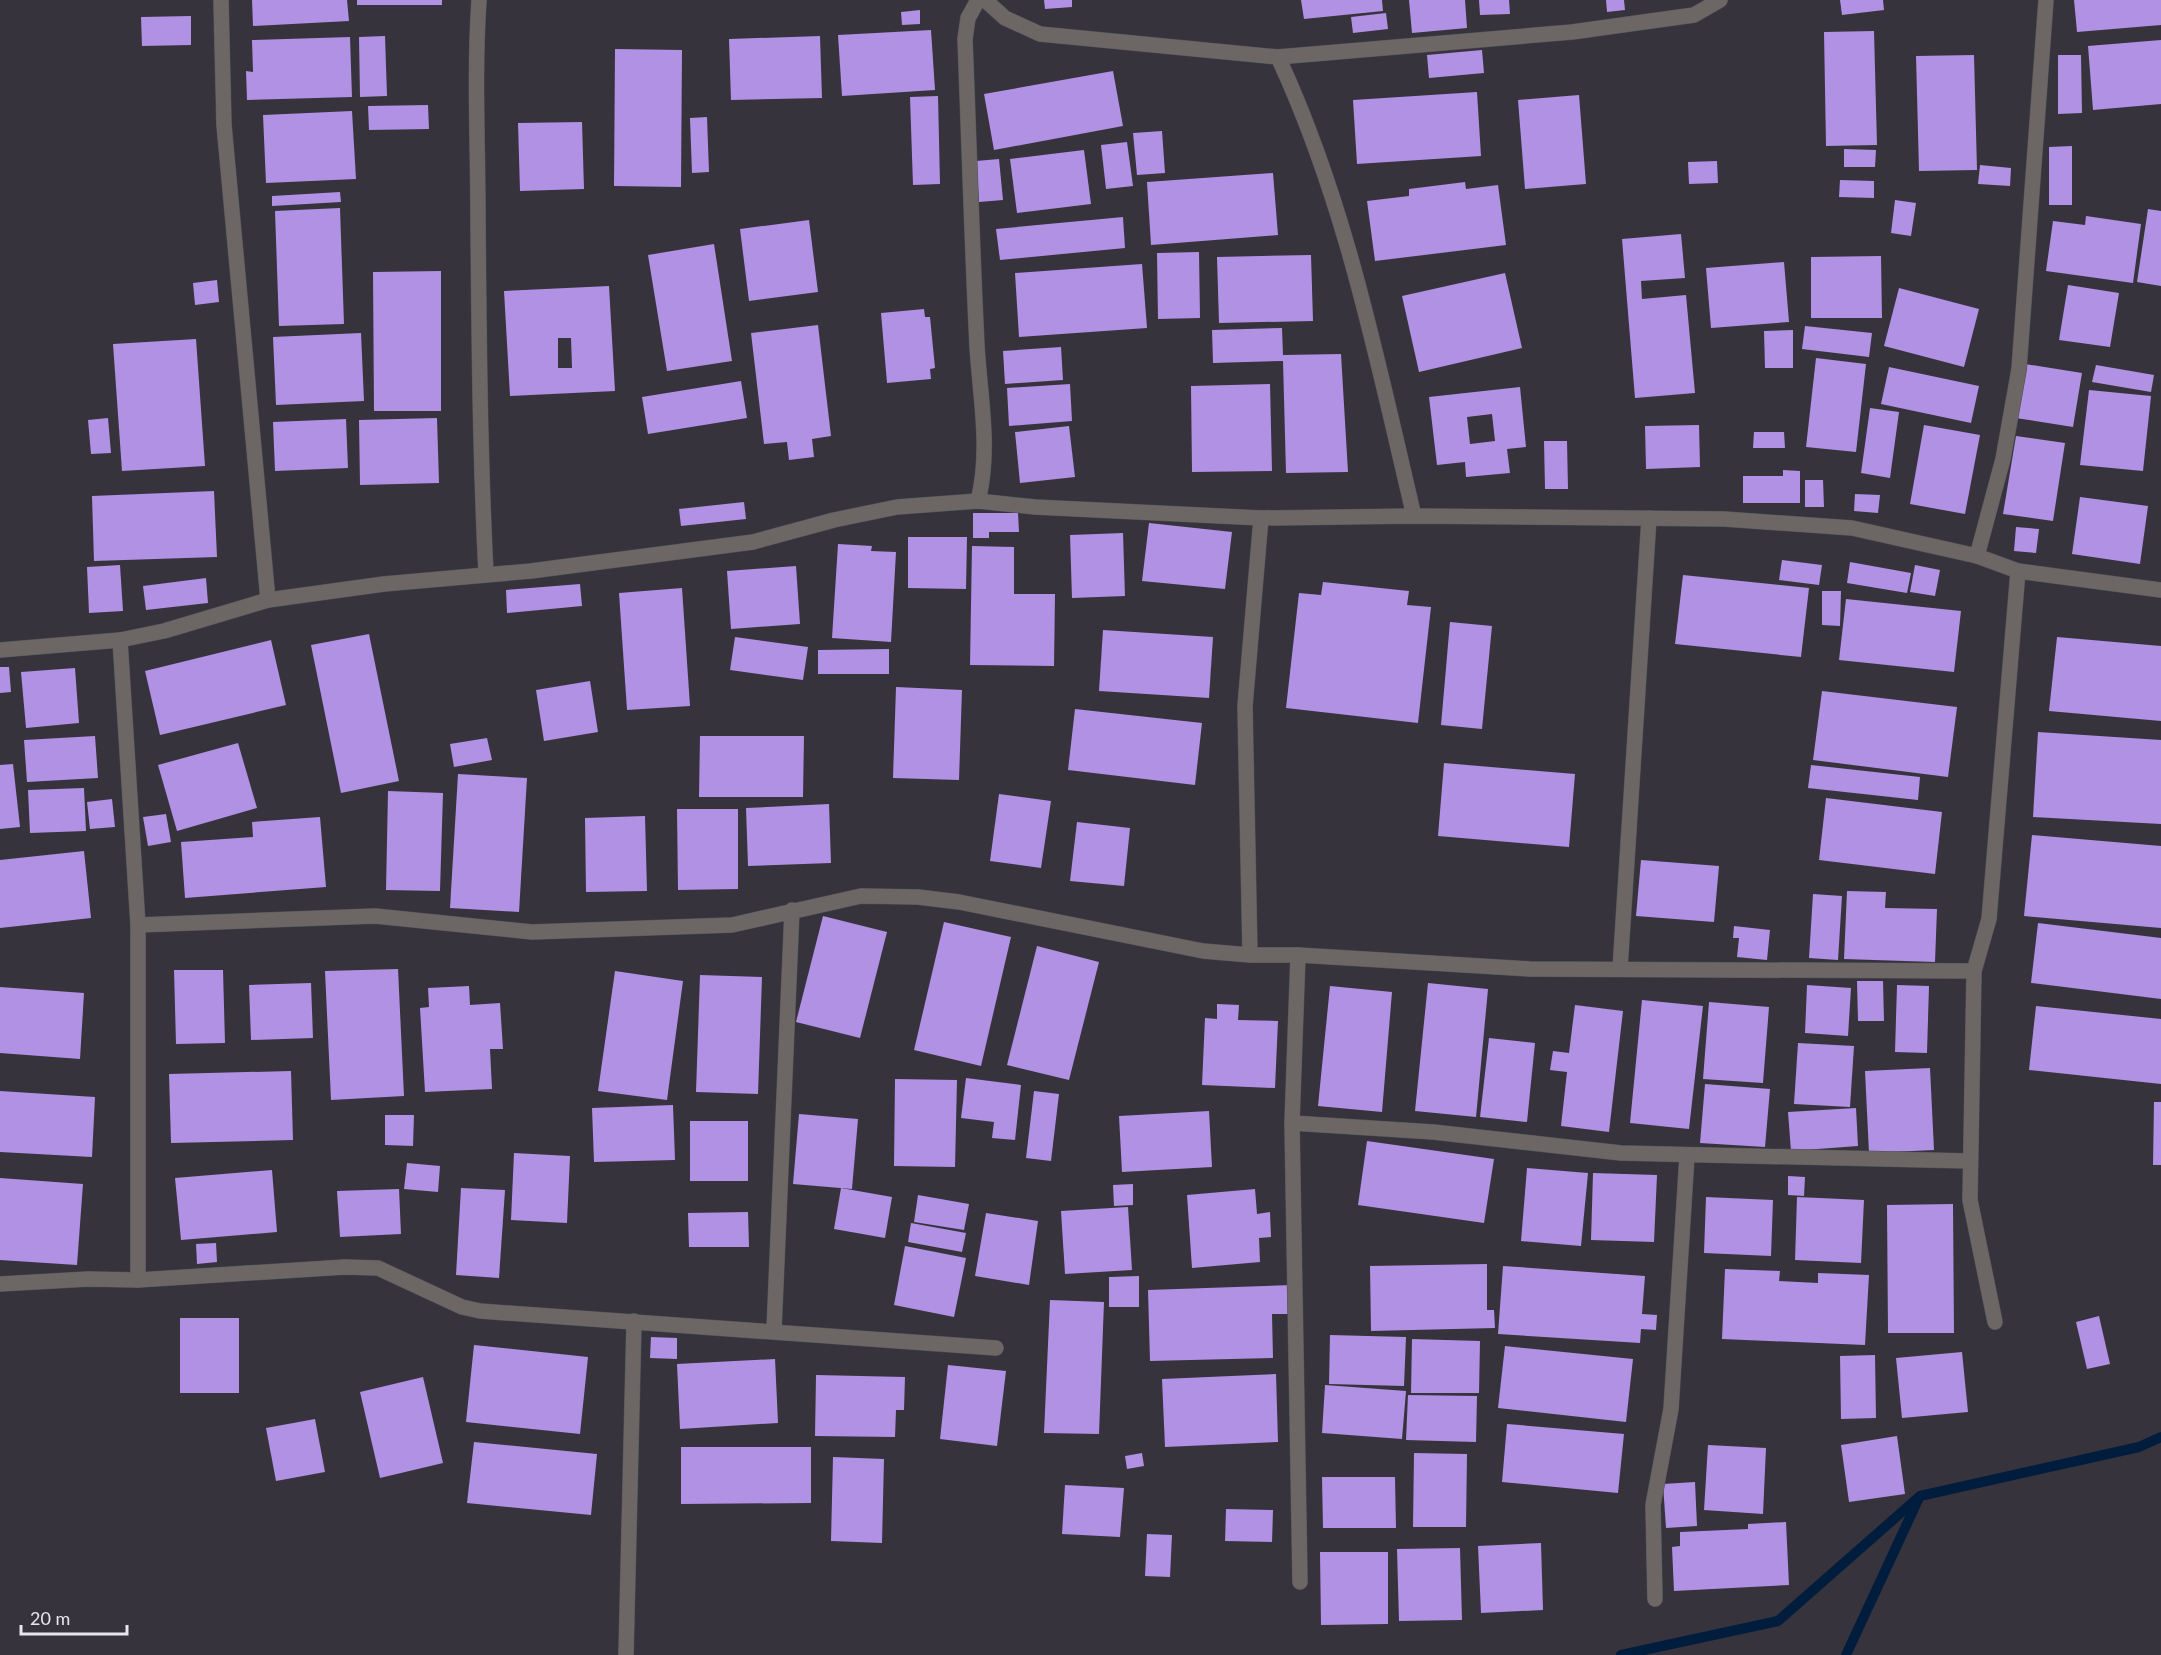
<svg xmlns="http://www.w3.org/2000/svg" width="2161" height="1655" font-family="Lato,sans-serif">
  <rect width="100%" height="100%" fill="#36333c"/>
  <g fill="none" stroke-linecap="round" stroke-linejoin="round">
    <g stroke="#001d3e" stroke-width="10">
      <path d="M1621 1655 1778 1621 1920 1496 2139 1447 2161 1437"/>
      <path d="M1846 1655 1918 1500"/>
    </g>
  </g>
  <g fill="#b091e4" fill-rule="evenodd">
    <path d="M252 0H347L349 21 253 26Z"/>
    <rect x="357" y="0" width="85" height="5"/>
    <path d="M1044 0H1072V7L1045 9Z"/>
    <path d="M1301 0H1382L1383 11 1304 19Z"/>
    <path d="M1409 0H1465L1467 28 1412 33Z"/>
    <path d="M1479 0H1509L1510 14 1480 15Z"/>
    <path d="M1606 0H1624L1625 10 1607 12Z"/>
    <path d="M1840 0H1883L1884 10 1842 15Z"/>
    <path d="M2074 0H2161V25L2077 32Z"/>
    <path d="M920 10V24L902 25 901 12Z"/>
    <path d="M1386 13 1388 29 1353 33 1351 17Z"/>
    <path d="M191 16V45L142 46 141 17Z"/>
    <path d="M931 30 935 90 842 96 838 35Z"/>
    <path d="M1874 31 1877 145 1826 146 1824 32Z"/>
    <path d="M385 36 387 96 360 97 359 37Z"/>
    <path d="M820 36 822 98 731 100 729 39Z"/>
    <path d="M350 37 352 97 247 100 246 71 253 72 252 40Z"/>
    <path d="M2161 40V104L2093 110 2088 46Z"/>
    <path d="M615 49 682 50 681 187 614 186Z"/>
    <path d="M1482 50 1484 73 1429 78 1427 55Z"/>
    <path d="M1974 55 1977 170 1919 171 1916 56Z"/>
    <path d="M2058 55H2081L2082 113 2058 114Z"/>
    <path d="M1113 71 1123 126 994 150 984 94Z"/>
    <path d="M1477 92 1481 156 1357 164 1353 100Z"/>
    <path d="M1579 95 1586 184 1525 189 1518 100Z"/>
    <path d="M938 96 940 184 913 185 910 97Z"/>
    <path d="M428 105 429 129 369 130 368 106Z"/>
    <path d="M352 111 356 179 266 183 263 115Z"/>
    <path d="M707 117 709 172 692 173 690 118Z"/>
    <path d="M582 122 584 189 520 191 518 123Z"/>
    <path d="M1162 131 1165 173 1137 175 1133 133Z"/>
    <path d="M1127 142 1133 186 1106 189 1101 145Z"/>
    <path d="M2072 146V205H2049V147Z"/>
    <path d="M1844 149 1876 150 1875 167H1844Z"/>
    <path d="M1084 150 1091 204 1017 213 1010 159Z"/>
    <path d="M999 159 1003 200 979 202 976 161Z"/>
    <path d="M1717 161 1718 183 1689 184 1688 162Z"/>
    <path d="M1980 165 2011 168 2010 186 1978 184Z"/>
    <path d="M1273 173 1278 235 1151 245 1147 182Z"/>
    <path d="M1840 180 1874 181V198L1839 197Z"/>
    <path d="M1465 182 1466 189 1498 185 1506 245 1375 261 1367 201 1409 196V189Z"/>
    <path d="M340 192 341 202 272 206V196Z"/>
    <path d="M1895 200 1916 203 1911 236 1891 233Z"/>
    <path d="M340 208 344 324 279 326 275 211Z"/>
    <path d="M2148 209 2161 211V286L2137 282Z"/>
    <path d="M2086 216 2141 224 2133 283 2046 271 2053 221 2085 225Z"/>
    <path d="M1123 217 1125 248 1000 260 996 229Z"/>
    <path d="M809 220 818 292 749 301 740 229Z"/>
    <path d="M1681 234 1685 278 1641 281 1642 299 1686 295 1695 393 1635 398 1622 239Z"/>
    <path d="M714 244 732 361 667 371 648 255Z"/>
    <path d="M1199 252 1200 318 1158 319 1157 253Z"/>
    <path d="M1311 255 1313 321 1219 323 1217 257Z"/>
    <path d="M1881 256 1882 318H1811V257Z"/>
    <path d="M1784 262 1789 322 1711 328 1706 268Z"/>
    <path d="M1142 264 1147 328 1019 337 1015 273Z"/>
    <path d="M441 271V411H374L373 272Z"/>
    <path d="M1505 273 1522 348 1419 372 1402 296Z"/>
    <path d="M217 280 219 302 195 305 193 283Z"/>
    <path d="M2068 285 2119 293 2110 347 2059 340Z"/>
    <path d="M609 286 615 391 510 396 504 291ZM558 338H571L572 368H558Z"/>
    <path d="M1899 288 1979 309 1964 367 1884 346Z"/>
    <path d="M924 309 925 317H930L935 368 930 369 931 379 887 383 881 313Z"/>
    <path d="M818 325 831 436 812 439 814 457 789 460 787 442 764 444 751 333Z"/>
    <path d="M1805 326 1872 333 1869 357 1802 349Z"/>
    <path d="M1282 328 1283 355 1341 354 1348 472 1286 473 1283 361 1213 363 1212 330Z"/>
    <path d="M1793 330V368H1765L1764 331Z"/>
    <path d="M361 333 364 401 276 405 273 337Z"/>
    <path d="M196 339 205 466 122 471 113 344Z"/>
    <path d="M1061 347 1063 380 1005 384 1003 351Z"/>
    <path d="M1816 358 1866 364 1856 452 1806 447Z"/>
    <path d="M2025 364 2082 373 2073 427 2016 418Z"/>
    <path d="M2096 365 2154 375 2151 392 2092 382Z"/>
    <path d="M1889 367 1979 386 1971 423 1881 404Z"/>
    <path d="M741 381 747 418 648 434 642 397Z"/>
    <path d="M1070 384 1072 421 1009 426 1007 388Z"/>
    <path d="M1270 384 1272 471 1192 472 1191 386Z"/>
    <path d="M1520 387 1526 447 1507 449 1510 473 1466 477 1465 462 1437 465 1429 397ZM1492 414 1495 441 1470 444 1467 417Z"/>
    <path d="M2089 390 2151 396 2143 471 2080 465Z"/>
    <path d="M1870 408 1899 412 1890 478 1861 473Z"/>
    <path d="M108 418 111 453 91 454 88 420Z"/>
    <path d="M437 418 439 483 360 485 359 420Z"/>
    <path d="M346 419 348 468 275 471 273 422Z"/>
    <path d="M1699 425 1700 467 1646 469 1645 426Z"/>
    <path d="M1924 425 1980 435 1965 514 1910 504Z"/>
    <path d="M1069 426 1075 477 1020 483 1015 432Z"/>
    <path d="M1754 432H1784L1785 448H1753Z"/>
    <path d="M2016 436 2065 443 2053 521 2003 514Z"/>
    <path d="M1544 441H1567L1568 489H1545Z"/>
    <path d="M1783 470 1800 471V503H1743V476H1783Z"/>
    <path d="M1805 480H1823L1824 507H1805Z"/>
    <path d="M214 491 217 557 94 561 92 496Z"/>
    <path d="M1855 494 1880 495 1878 513 1854 511Z"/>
    <path d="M2080 497 2148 506 2140 564 2072 554Z"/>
    <path d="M744 502 746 519 681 526 679 509Z"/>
    <path d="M973 513H1018L1019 532H989V538H973Z"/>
    <path d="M1149 523 1232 532 1225 589 1142 581Z"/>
    <path d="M2016 527 2039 529 2036 553 2014 551Z"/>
    <path d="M1123 533 1125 596 1072 598 1070 535Z"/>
    <path d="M908 537H967L966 589 908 588Z"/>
    <path d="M838 544 872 546 871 551 896 552 891 642 832 638Z"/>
    <path d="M972 546 1014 547V594H1055L1054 666 970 665Z"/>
    <path d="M1782 560 1822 565 1819 585 1779 580Z"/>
    <path d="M1850 562 1911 573 1907 593 1847 583Z"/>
    <path d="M120 565 123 611 89 613 87 567Z"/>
    <path d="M1915 565 1940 570 1935 596 1910 592Z"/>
    <path d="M796 566 800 624 731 629 727 571Z"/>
    <path d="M1683 575 1809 588 1801 657 1675 644Z"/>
    <path d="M206 578 208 603 146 610 143 586Z"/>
    <path d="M1323 582 1409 591 1407 605 1431 607 1418 723 1286 708 1299 593 1321 595Z"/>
    <path d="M580 584 582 606 507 613 506 590Z"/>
    <path d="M682 588 690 706 627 710 619 593Z"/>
    <path d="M1822 591H1841L1840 626 1822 625Z"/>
    <path d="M1846 599 1961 611 1954 672 1839 660Z"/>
    <path d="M1450 622 1492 626 1482 729 1441 725Z"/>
    <path d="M1103 630 1213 637 1209 698 1099 691Z"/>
    <path d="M369 634 399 781 341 793 311 645Z"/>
    <path d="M735 637 808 647 803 680 730 670Z"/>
    <path d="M2057 637 2161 646V721L2049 711Z"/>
    <path d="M271 640 286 705 160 735 145 671Z"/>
    <path d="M889 649V674H818V650Z"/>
    <path d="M0 667H9L11 692 0 693Z"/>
    <path d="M75 668 79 723 26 728 21 672Z"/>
    <path d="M590 681 598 732 544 741 536 690Z"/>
    <path d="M896 687 962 690 959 780 893 778Z"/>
    <path d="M1822 691 1957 707 1948 777 1813 760Z"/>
    <path d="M1075 709 1202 723 1195 785 1068 770Z"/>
    <path d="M2038 732 2161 740V824L2033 817Z"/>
    <path d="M95 736 98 778 27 782 24 740Z"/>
    <path d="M700 736H804L803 797H699Z"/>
    <path d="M487 738 492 760 454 767 450 744Z"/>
    <path d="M238 743 257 808 177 831 158 765Z"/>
    <path d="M1444 763 1575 774 1569 847 1438 836Z"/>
    <path d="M13 764 20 827 0 829V765Z"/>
    <path d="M1811 765 1920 777 1918 800 1808 788Z"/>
    <path d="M458 774 527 778 519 912 450 908Z"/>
    <path d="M84 788 86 831 30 833 28 790Z"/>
    <path d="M388 791 443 793 440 891 386 890Z"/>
    <path d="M999 794 1051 801 1041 868 990 861Z"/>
    <path d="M1826 798 1942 812 1935 874 1819 860Z"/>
    <path d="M112 799 115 827 90 829 87 802Z"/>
    <path d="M829 804 831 863 748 866 746 808Z"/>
    <path d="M677 809H738V889L678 890Z"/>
    <path d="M166 814 171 842 148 846 143 817Z"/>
    <path d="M645 816 647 891 586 892 585 818Z"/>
    <path d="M320 817 326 887 185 898 181 842 253 837 252 822Z"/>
    <path d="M1077 822 1130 828 1124 886 1070 881Z"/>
    <path d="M2032 835 2161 846V928L2024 916Z"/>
    <path d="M84 851 91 918 0 928V860Z"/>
    <path d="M1641 860 1719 866 1714 922 1636 916Z"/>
    <path d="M1847 891 1886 892 1885 908 1937 909 1935 962 1844 959Z"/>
    <path d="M1813 894 1842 896 1838 960 1809 958Z"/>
    <path d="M823 916 887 932 860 1038 796 1022Z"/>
    <path d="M944 922 1011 937 981 1066 914 1050Z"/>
    <path d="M2038 923 2161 938V999L2031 983Z"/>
    <path d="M1734 926 1770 930 1767 960 1737 957 1739 938H1733Z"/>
    <path d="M1037 946 1099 962 1069 1080 1007 1065Z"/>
    <path d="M398 969 404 1096 331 1100 325 971Z"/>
    <path d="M174 970H223L225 1043 176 1044Z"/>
    <path d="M615 971 683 981 667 1100 598 1091Z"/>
    <path d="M700 975 762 977 758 1094 696 1092Z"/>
    <path d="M1857 981H1883L1884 1021H1858Z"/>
    <path d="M311 983 313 1038 251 1040 249 985Z"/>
    <path d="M1428 983 1488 989 1476 1117 1415 1111Z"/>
    <path d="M1807 985 1851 988 1848 1036 1805 1033Z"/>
    <path d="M1897 985 1929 986 1927 1053 1895 1052Z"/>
    <path d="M469 986 470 1005 500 1003 503 1049H490L492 1089 425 1092 420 1008 429 1007 428 988Z"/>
    <path d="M1330 986 1392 992 1382 1112 1318 1106Z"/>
    <path d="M0 987 84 993 80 1059 0 1053Z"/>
    <path d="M1642 1000 1703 1006 1689 1129 1630 1123Z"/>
    <path d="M1709 1002 1769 1007 1763 1083 1703 1079Z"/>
    <path d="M1217 1004 1239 1005 1238 1020 1278 1021 1275 1088 1202 1085 1205 1018 1217 1019Z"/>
    <path d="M1575 1005 1623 1011 1609 1132 1561 1126 1567 1072 1550 1070 1553 1051 1569 1053Z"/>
    <path d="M2036 1006 2161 1019V1084L2029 1070Z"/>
    <path d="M1489 1038 1535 1043 1527 1122 1480 1117Z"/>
    <path d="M1798 1043 1854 1046 1850 1107 1794 1104Z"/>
    <path d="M1930 1068 1934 1150 1869 1153 1865 1071Z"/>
    <path d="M291 1071 293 1140 171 1143 169 1074Z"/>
    <path d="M966 1078 1021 1085 1015 1140 992 1138 994 1122 961 1118Z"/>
    <path d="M895 1079 957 1080 955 1167 894 1166Z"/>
    <path d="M1705 1084 1770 1089 1765 1147 1700 1143Z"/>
    <path d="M0 1091 95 1097 92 1157 0 1152Z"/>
    <path d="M1034 1091 1059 1094 1051 1161 1026 1158Z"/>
    <path d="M2154 1102H2161V1165H2153Z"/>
    <path d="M673 1105 675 1160 594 1162 592 1108Z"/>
    <path d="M1856 1108 1858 1146 1791 1151 1788 1112Z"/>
    <path d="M1209 1111 1212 1167 1122 1172 1119 1116Z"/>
    <path d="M799 1114 858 1119 852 1189 793 1184Z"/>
    <path d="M385 1115H414L413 1146 385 1145Z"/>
    <rect x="690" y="1121" width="58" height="60"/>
    <path d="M1367 1141 1494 1159 1484 1223 1358 1205Z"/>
    <path d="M514 1153 570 1156 567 1223 511 1220Z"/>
    <path d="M407 1163 440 1166 438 1192 404 1189Z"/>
    <path d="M1527 1168 1588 1173 1581 1246 1521 1241Z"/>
    <path d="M272 1170 277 1232 181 1240 175 1178Z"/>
    <path d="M1593 1173 1657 1175 1654 1242 1591 1240Z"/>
    <path d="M1788 1176 1805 1177 1804 1196 1788 1195Z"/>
    <path d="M0 1178 83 1184 77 1265 0 1260Z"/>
    <path d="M1133 1184V1205L1114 1206 1113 1185Z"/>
    <path d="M461 1188 505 1190 499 1278 456 1275Z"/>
    <path d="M841 1188 892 1197 885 1238 834 1229Z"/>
    <path d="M399 1189 401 1234 340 1237 337 1191Z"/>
    <path d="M1255 1189 1257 1214 1270 1212 1271 1237 1259 1238 1260 1262 1192 1268 1187 1195Z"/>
    <path d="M918 1195 969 1204 964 1230 914 1222Z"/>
    <path d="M1706 1197 1773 1200 1771 1256 1704 1253Z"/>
    <path d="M1797 1197 1864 1200 1861 1263 1795 1260Z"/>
    <path d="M1953 1204 1954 1333H1888L1887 1205Z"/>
    <path d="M1128 1207 1132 1270 1065 1274 1061 1211Z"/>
    <path d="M748 1212 749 1247H689L688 1213Z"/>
    <path d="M986 1213 1038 1221 1029 1285 975 1276Z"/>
    <path d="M911 1223 966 1233 962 1252 908 1242Z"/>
    <path d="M216 1243 217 1262 197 1264 196 1244Z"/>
    <path d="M905 1246 966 1258 954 1317 894 1305Z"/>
    <path d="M1487 1264V1310H1494L1495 1328 1371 1331 1370 1266Z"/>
    <path d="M1503 1266 1645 1276 1642 1314 1657 1315 1656 1330 1641 1329 1640 1343 1498 1334Z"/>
    <path d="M1725 1269 1780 1271 1779 1281 1818 1283V1273L1869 1275 1865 1345 1722 1339Z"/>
    <path d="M1139 1276V1307H1109V1277Z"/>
    <path d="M1293 1285 1294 1314H1272L1273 1358 1150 1361 1148 1290Z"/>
    <path d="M1050 1300 1104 1302 1099 1434 1044 1433Z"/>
    <path d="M2099 1316 2110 1364 2087 1369 2076 1322Z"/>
    <rect x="180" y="1318" width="59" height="75"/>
    <path d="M1330 1335 1406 1337 1404 1386 1329 1384Z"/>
    <path d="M651 1337 677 1338V1359L650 1358Z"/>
    <path d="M1412 1339 1480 1341 1479 1393H1411Z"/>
    <path d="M474 1345 588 1357 580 1434 466 1422Z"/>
    <path d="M1505 1346 1633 1359 1626 1422 1498 1408Z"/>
    <path d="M1962 1352 1968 1412 1902 1418 1896 1358Z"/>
    <path d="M1875 1355 1876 1418 1841 1419 1840 1356Z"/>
    <path d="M775 1359 778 1423 680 1429 677 1364Z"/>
    <path d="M948 1365 1006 1371 997 1446 940 1439Z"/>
    <path d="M1276 1374 1278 1442 1165 1447 1162 1379Z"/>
    <path d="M816 1375 905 1377 904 1410H896L895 1437 815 1436Z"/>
    <path d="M423 1377 443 1463 380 1478 360 1392Z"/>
    <path d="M1325 1385 1406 1391 1402 1439 1322 1433Z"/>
    <path d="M1408 1395 1477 1396 1476 1442 1406 1440Z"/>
    <path d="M315 1419 325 1472 276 1481 266 1428Z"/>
    <path d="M1507 1424 1624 1434 1618 1493 1502 1482Z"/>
    <path d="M1897 1436 1905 1494 1849 1502 1841 1445Z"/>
    <path d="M474 1442 597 1454 591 1515 467 1503Z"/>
    <path d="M1708 1445 1766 1448 1763 1514 1704 1510Z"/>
    <path d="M681 1447H811V1503L681 1504Z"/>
    <path d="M1142 1453 1144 1466 1127 1469 1125 1456Z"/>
    <path d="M1414 1453 1467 1454 1466 1527H1413Z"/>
    <path d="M833 1457 884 1459 882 1543 831 1541Z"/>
    <path d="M1322 1477H1395L1396 1528H1323Z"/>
    <path d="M1695 1482 1697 1526 1666 1528 1663 1484Z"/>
    <path d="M1065 1485 1124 1488 1120 1537 1062 1534Z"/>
    <path d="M1226 1509 1273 1510 1272 1542 1225 1541Z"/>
    <path d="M1786 1522 1789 1585 1674 1591 1672 1547 1680 1546V1532L1748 1529V1524Z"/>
    <path d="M1147 1534 1172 1535 1170 1577 1145 1576Z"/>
    <path d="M1541 1543 1543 1610 1481 1613 1478 1546Z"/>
    <path d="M1460 1548 1462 1620 1399 1621 1397 1549Z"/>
    <path d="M1320 1552H1388V1624L1321 1625Z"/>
  </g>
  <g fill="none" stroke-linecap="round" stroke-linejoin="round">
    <defs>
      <g id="street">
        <path d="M221 0 224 125 268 600"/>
        <path d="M479 0C474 73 478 146 478 219 479 337 480 456 486 574"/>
        <path d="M985 0 1005 18 1040 34 1278 57 1572 32 1694 15 1720 0"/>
        <path d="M1278 57C1346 203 1377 360 1414 516"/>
        <path d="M978 501C991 449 980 398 977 346 972 244 969 141 965 39L968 18 978 0"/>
        <path d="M1977 556 2003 459 2019 369 2046 0"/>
        <path d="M120 640 138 925V1280"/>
        <path d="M0 650 120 640 164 631 268 600 384 584 531 571 753 542 834 520 897 507 978 501 1035 507 1261 518 1414 516 1724 519 1852 528 1977 556 2018 571 2161 590"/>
        <path d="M138 925 375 916 532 932 732 925 861 896 918 897 959 902 1203 951 1250 955H1298L1530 969 1974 971"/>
        <path d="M1250 955 1245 706 1261 518"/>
        <path d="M1298 955 1292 1123 1300 1582"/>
        <path d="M1620 969 1649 518"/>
        <path d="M1292 1123 1433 1132 1621 1153 1969 1161"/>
        <path d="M0 1284 88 1279 138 1280 345 1267 378 1268 462 1307 480 1311 996 1348"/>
        <path d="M1995 1322 1970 1200 1974 971 1989 919 2018 571"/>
        <path d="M774 1330 792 910"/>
        <path d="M1655 1599 1653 1505 1671 1409 1687 1156"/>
        <path d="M626 1655 634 1321"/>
      </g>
    </defs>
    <use href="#street" stroke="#525058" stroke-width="16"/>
    <use href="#street" stroke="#6c6765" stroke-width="15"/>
  </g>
  <path d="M21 1625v9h106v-9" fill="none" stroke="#e8e6ec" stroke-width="3"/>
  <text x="30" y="1625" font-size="18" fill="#e8e6ec" stroke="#36333c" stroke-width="4.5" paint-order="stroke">20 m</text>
</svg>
